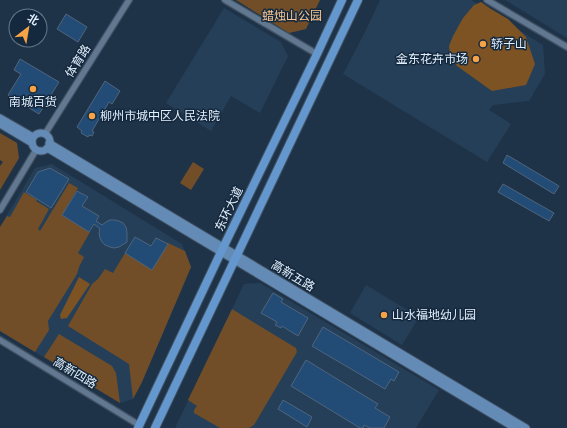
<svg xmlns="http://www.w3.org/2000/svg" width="567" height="428" font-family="Ubuntu,'Noto Sans SC',sans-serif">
  <rect width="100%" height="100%" fill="#1f3348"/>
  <g fill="#253f58">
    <path d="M380 0H471L543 45 545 74 529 101 493 105 489 110 511 124 487 162 343 74 365 32Z"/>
    <path d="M505 0H567V38Z"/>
    <path d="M224 8 281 42 288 56 260 113 231 96 211 131 166 103Z"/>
    <path d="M52 164 182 244 191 267 142 382 133 399 120 403 0 331V227L35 168Z"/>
    <path d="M260 283 439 390 416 428H175L244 284Z"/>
    <path d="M366 285 419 317 402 345 350 313Z"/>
  </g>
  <g fill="#714e28">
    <path d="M236 0H320L306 29 289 33Z"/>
    <path d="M0 133 17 143 19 158 0 190V166L3 162 0 160Z"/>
    <path d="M193 162 204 169 191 190 180 183Z"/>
    <path d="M69 183 78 188 62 215 90 232 78 253 84 257 79 267 77 274 48 321 49 330 35 352 0 331V227L7 216 10 217 24 192 37 200 36 201 49 209 38 229 40 231Z"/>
    <path d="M168 243 185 251 191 267 142 382 133 399 129 364 68 326 92 284 98 279 105 269 113 273 125 253 152 269Z"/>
    <path d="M232 309 296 348 297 352 254 425 249 428H220L194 413V410L197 406 188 400Z"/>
    <path d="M59 334 112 366 116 373 120 403 44 357Z"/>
  </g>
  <g fill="#7d5324">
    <path d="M481 2 491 9 508 19 526 37 535 64 526 85 492 91 457 66 450 54 449 46 453 36 463 18 474 5Z"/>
    <path d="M79 277 90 284 67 318 61 319 60 315Z"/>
  </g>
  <g fill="#224b75" stroke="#4f657d">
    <path d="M66 14 87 27 78 42 57 29Z"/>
    <path d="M20 59 59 82 39 114 8 95 21 74 14 70Z"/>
    <path d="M105 81 120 91 112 104 109 102 92 131 94 132 92 136 89 135 88 137 81 133 82 131 77 127Z"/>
    <path d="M507 155 559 186 554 194 503 163Z"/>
    <path d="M50 168 69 179 51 208 26 192 38 172Z"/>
    <path d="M503 184 554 213 549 221 498 192Z"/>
    <path d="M77 191 88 197 82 206 99 216 96 221 102 225 106 222 110 220H115L119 221 123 223 126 227 127 232V242L119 247 114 248 110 247 105 245 102 242 100 238 99 233 100 229 94 224 89 232 62 215Z"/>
    <path d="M135 237 151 246 156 238 168 244 152 270 125 253Z"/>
    <path d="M273 293 283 299 281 302 308 318 298 336 282 326 281 328 275 325 277 322 261 313Z"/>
    <path d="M323 327 399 372 394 381 391 379 385 389 312 346Z"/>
    <path d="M306 360 378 404 375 408 390 417 384 428H370L364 425 363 428H360L291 386Z"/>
    <path d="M283 400 312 417 307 427 278 409Z"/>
  </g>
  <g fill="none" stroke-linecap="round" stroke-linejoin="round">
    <defs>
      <g id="minor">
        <path d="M225 0 317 54"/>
        <path d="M487 0 567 47"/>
        <path d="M45 134 129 0"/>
        <path d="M0 210 36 150"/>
        <path d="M0 340 139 425"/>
      </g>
      <g id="major">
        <path d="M0 118 33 137"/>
        <path d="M0 124 32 143"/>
        <circle cx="41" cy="142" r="9"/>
        <path d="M49 143 526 428"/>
        <path d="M47 148 515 428"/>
      </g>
      <g id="highway">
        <path d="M138 428 221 252 317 54 342 0"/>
        <path d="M155 428 358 0"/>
      </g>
    </defs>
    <use href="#minor" stroke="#405164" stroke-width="8"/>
    <use href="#major" stroke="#405164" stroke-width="9"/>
    <use href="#highway" stroke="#405164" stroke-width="10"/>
    <use href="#minor" stroke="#617890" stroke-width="5.5"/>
    <use href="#major" stroke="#638bb5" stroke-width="7"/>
    <use href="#highway" stroke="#6497cd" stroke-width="8"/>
  </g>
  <g fill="#f5a346" stroke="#15293e" stroke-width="1.5">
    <circle cx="483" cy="44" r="4"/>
    <circle cx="476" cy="59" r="4"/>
    <circle cx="33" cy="89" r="4"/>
    <circle cx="92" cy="116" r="4"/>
    <circle cx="384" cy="315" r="4"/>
  </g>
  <g text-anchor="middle" stroke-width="3" stroke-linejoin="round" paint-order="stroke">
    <g font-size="12" fill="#fbc691" stroke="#15293e">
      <text x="292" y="20">蜡烛山公园</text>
    </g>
    <g font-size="12" fill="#e2effd" stroke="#15293e" text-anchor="start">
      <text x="491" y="48">轿子山</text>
      <text x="468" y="63" text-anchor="end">金东花卉市场</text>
      <text x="33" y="106" text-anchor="middle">南城百货</text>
      <text x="100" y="120">柳州市城中区人民法院</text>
      <text x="392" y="319">山水福地幼儿园</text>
    </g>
    <g font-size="12" fill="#e2effd" stroke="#15293e">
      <text transform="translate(78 61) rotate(-58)" y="4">体育路</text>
      <text transform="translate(229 209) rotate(-64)" y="4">东环大道</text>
      <text transform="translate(293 276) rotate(31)" y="4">高新五路</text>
      <text transform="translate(75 373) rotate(31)" y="4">高新四路</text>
    </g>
  </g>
  <g transform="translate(28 28) rotate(31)"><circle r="19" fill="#15293e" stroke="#67788a"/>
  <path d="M0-3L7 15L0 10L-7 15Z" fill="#f5a346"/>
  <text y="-6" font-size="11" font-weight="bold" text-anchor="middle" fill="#e2effd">北</text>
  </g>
</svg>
